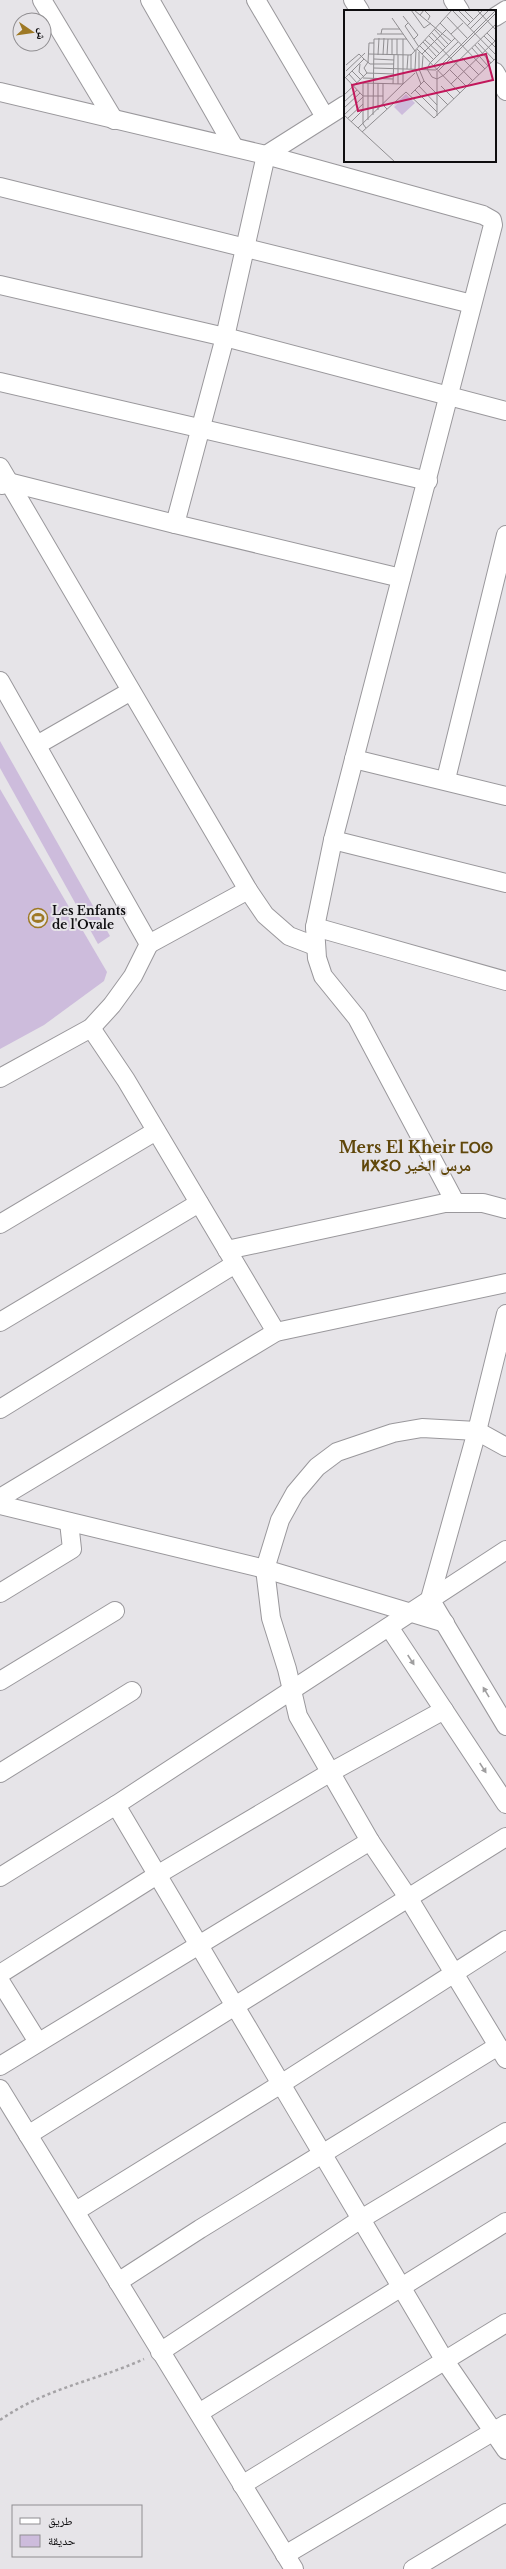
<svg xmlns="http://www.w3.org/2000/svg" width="506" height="2569" font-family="'Libre Baskerville','Noto Naskh Arabic','Noto Sans Tifinagh',serif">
  <rect width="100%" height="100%" fill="#e6e4e8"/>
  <g fill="#cdbcdc">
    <path d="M0 741 110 936 98 944 0 768Z"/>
    <path d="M0 789 107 972 104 981 44 1025 0 1049Z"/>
  </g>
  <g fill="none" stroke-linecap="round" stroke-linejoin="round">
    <defs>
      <g id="minor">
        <path d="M42 0 114 120"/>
        <path d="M150 0 234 147"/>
        <path d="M256 0 325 117"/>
        <path d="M353 0 360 11"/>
        <path d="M453 0 460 11"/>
        <path d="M495 17 506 10"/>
        <path d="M495 72 506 91"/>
        <path d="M0 92 266 155 483 215 492 220 493 225 333 840 315 927 317 958 323 976 357 1018 455 1202"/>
        <path d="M345 105 266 155 225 337 175 524 401 578"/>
        <path d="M0 187 472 304"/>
        <path d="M0 285 225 337 506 411"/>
        <path d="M0 382 428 481"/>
        <path d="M0 467 248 890 265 915 289 936 315 946"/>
        <path d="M2 485 8 482 175 524"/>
        <path d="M0 681 149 944 133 976 112 1005 91 1028 0 1078"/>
        <path d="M37 745 131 691"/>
        <path d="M354 759 506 796"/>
        <path d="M446 779 506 535"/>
        <path d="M333 840 506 883"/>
        <path d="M315 927 506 981"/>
        <path d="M149 944 248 890"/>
        <path d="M91 1028 126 1080 276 1332"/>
        <path d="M0 1224 156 1131"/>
        <path d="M227 1250 445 1203H483L506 1209"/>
        <path d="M506 1314 477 1431 430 1599 506 1726"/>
        <path d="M0 1322 199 1203"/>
        <path d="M0 1409 235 1264"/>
        <path d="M506 1447 477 1431 422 1428 393 1433 337 1452 317 1467 295 1493 280 1520 265 1569 271 1618 287 1669 298 1716 370 1841 409 1899 506 2059"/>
        <path d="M0 1498 276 1332 506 1283"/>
        <path d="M0 1505 265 1569 445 1623"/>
        <path d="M0 1593 72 1549 69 1522"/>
        <path d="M389 1627 506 1804"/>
        <path d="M0 1681 115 1611"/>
        <path d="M0 1773 132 1691"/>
        <path d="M116 1805 445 2361 506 2450"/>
        <path d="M0 1877 116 1805 506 1550"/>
        <path d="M0 1974 157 1875 331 1772 444 1710"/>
        <path d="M0 1981 38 2042"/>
        <path d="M0 2066 370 1841"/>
        <path d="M0 2089 294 2569"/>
        <path d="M28 2135 506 1837"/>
        <path d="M76 2211 281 2084 506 1940"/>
        <path d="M118 2282 200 2229 498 2046"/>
        <path d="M160 2352 361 2219 506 2132"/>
        <path d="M199 2413 506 2222"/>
        <path d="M242 2485 506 2323"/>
        <path d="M285 2555 506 2424"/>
        <path d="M413 2569 506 2513"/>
      </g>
    </defs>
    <use href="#minor" stroke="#9a989c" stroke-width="20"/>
    <path stroke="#a5a3a6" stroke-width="2.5" stroke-dasharray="3 3" stroke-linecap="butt" d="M0 2420C48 2387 93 2382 144 2359"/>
    <use href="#minor" stroke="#fff" stroke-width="18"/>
  </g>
  <defs><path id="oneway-solid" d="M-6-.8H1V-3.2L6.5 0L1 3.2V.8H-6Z"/></defs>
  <g fill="#9f9e9f">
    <use href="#oneway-solid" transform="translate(411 1660) rotate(57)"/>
    <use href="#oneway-solid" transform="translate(486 1692) rotate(-121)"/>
    <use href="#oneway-solid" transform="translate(483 1768) rotate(57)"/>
  </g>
  <defs>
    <symbol id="stadium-ring" viewBox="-11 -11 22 22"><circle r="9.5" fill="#e6e4e8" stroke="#9e7925" stroke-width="1.5"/><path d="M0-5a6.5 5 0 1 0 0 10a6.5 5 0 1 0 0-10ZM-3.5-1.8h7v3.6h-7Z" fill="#9e7925"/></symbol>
  </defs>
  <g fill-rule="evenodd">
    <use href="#stadium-ring" x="27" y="907" width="22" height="22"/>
  </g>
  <g text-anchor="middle" stroke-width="4" stroke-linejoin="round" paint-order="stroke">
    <g font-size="12" font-weight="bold" fill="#0e0d0f" stroke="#e6e4e8" text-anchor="start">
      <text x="52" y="915">Les Enfants<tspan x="52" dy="14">de l'Ovale</tspan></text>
    </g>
    <g font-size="16" font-weight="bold" fill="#60470a" stroke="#e6e4e8">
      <text x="416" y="1153">Mers El Kheir ⵎⵔⵙ<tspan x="416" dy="18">ⵍⵅⵉⵔ مرس الخير</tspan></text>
    </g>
  </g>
  <g transform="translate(344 10)">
    <rect width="152" height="152" fill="#e6e4e8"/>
    <path d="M62 84 71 93 58 105 50 97 54 93 48 97Z" fill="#cdbcdc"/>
    <path fill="none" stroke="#908e91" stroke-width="1" d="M67 0 80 18 87 13M70 0 107 31M108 0 152 45M114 0 126 12M120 0 129 9M133 0 152 20M76 5 80 0 86 6 84 10M59 6 74 25 70 29M103 7 124 29M48 8 71 41M64 13 61 16 75 37M96 13 141 59M123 16 139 0M90 19 104 34M126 19 145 0M87 22 101 37M143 23 152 32M33 24H59M37 24 38 19H56M107 24 119 13M85 26 129 71M140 26 152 38M111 28 86 53 83 59 88 67 93 69 100 65 152 14M81 30 95 43M79 32 92 46M134 33 150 50M131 35 147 53M76 36 89 49M128 38 144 56M73 39 116 83M75 42V59L80 71 104 95M25 44 67 45 108 0M78 44 102 20M34 45 35 28M39 45 40 28M43 45 44 29M48 45V29M53 45V29M118 48 135 65M30 49 50 50M24 52 20 58 23 63 50 64M24 53 25 33H30M16 54 15 62 20 67M2 55 15 44 20 49M89 56 114 32M30 58 92 60 152 0M63 59 64 45M67 59V44M71 59 72 40M71 59 77 74M78 59 79 46M106 60 123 77M2 61 21 43M8 61 17 70M94 61 152 3M5 64 13 73M0 66 19 86H39V73M19 68 49 69M0 69 20 49 26 54H50M34 73V100M49 74 50 45M54 74V45M59 74V29M107 74 152 30M75 76 93 95M97 76 110 89M71 80 93 102M67 84 80 71M0 85 23 63M39 86V95L43 99M19 87 0 105 51 152M0 92 13 80M0 98 16 83M29 105 30 29H63M93 106V61M4 108 19 94M24 110V73M7 112 18 101M14 118 60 73M22 118 19 114V73L59 74 71 63M18 122 62 82 90 108 152 48"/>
    <path fill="#c2185b" fill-opacity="0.15" stroke="#c2185b" stroke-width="2" d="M142 44 149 70 14 101 8 75Z"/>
    <rect width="152" height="152" fill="none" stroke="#0e0d0f" stroke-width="2"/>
  </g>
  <rect x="12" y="2505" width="130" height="52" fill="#e6e4e8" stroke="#908e91"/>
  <rect x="20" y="2518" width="20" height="6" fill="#ffffff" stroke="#908e91"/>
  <text x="48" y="2525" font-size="12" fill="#0e0d0f">طريق</text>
  <rect x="20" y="2535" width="20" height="12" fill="#cdbcdc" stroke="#908e91"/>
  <text x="48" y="2545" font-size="12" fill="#0e0d0f">حديقة</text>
  <g transform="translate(32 32) rotate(103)"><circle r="19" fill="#e6e4e8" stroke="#908e91"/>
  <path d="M0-3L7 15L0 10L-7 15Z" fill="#9e7925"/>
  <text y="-6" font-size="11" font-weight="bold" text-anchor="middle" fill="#0e0d0f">ش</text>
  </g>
</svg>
